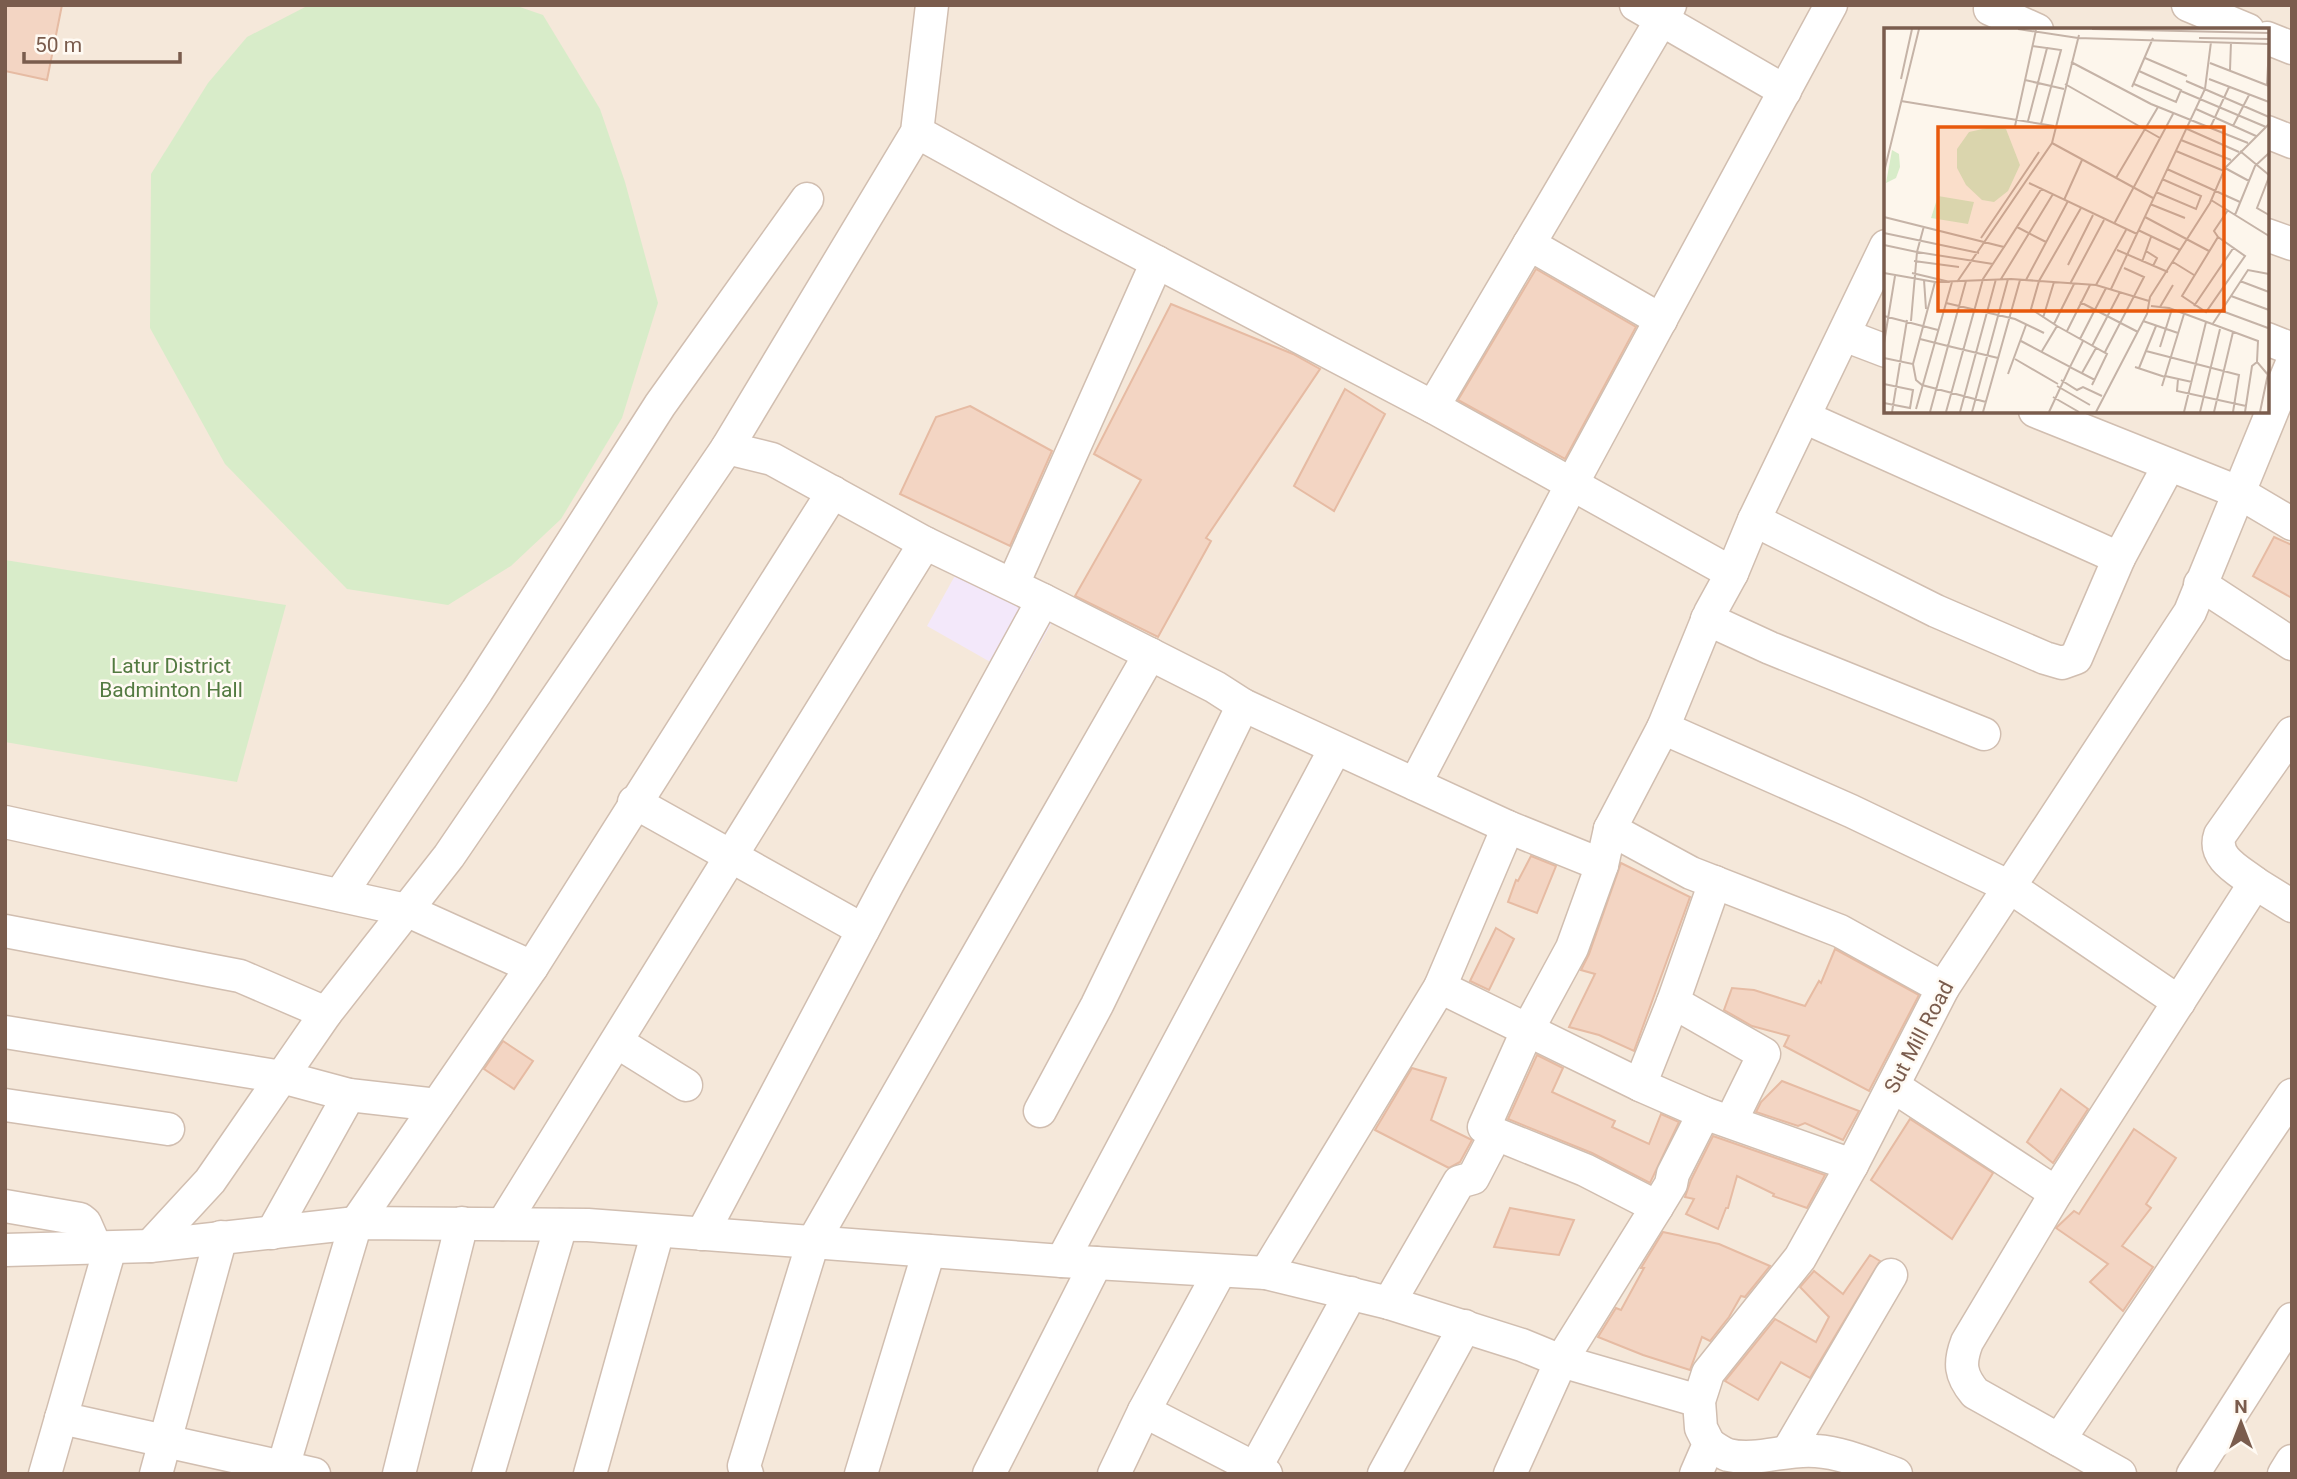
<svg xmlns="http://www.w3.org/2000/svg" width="2297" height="1479" font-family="Roboto,sans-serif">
  <rect width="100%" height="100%" fill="#fdf6ec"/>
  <path fill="#f5e8da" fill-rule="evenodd" d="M5 5H2292V1474H5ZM1886 30H2267V411H1886ZM1285 1269 1637 1365V1366L1220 1271Z"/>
  <path fill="#f3e8fa" d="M957 572 1054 619 1020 679 927 626Z"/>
  <g fill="#d8ecc9">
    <path d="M309 5H514L543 15 600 109 625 182 658 303 622 418 561 519 511 566 448 605 347 589 225 464 150 328 151 174 208 83 247 37Z"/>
    <path d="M5 560 286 605 237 782 5 742Z"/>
  </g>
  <g fill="#f3d5c3" stroke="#e6bba3" stroke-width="2">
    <path d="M5 5H62L47 80 5 71Z"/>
    <path d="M1536 269 1636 327 1565 459 1458 400Z"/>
    <path d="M1171 304 1293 354 1320 369 1206 538 1211 541 1158 637 1075 596 1141 480 1094 454Z"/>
    <path d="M1345 389 1385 414 1334 511 1294 486Z"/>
    <path d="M970 406 1052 451 1010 546 900 494 936 417Z"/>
    <path d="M2274 537 2292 545V598L2253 576Z"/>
    <path d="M1531 856 1556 866 1537 913 1508 902 1516 880 1518 881Z"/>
    <path d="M1621 863 1690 897 1634 1051 1599 1035 1569 1027 1595 974 1581 970 1589 954Z"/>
    <path d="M1496 928 1514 939 1489 990 1470 981Z"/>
    <path d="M1835 949 1919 995 1869 1091 1784 1046 1789 1036 1752 1026 1724 1010 1732 988 1754 990 1805 1006 1819 981 1821 983Z"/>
    <path d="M503 1041 533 1061 514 1089 484 1069Z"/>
    <path d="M1537 1055 1563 1068 1552 1092 1615 1121 1612 1127 1649 1144 1661 1114 1679 1122 1650 1183 1592 1153 1508 1119Z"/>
    <path d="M1412 1068 1446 1078 1431 1120 1472 1140 1460 1162 1449 1168 1375 1130Z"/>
    <path d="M1782 1081 1859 1111 1843 1140 1805 1123 1798 1126 1756 1112 1761 1102Z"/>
    <path d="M2061 1089 2088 1109 2053 1163 2027 1142Z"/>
    <path d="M1910 1119 1993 1173 1952 1239 1871 1180Z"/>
    <path d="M2134 1129 2176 1158 2146 1204 2151 1208 2122 1246 2153 1267 2123 1311 2090 1282 2108 1264 2056 1228 2074 1211 2079 1214Z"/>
    <path d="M1713 1136 1825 1175 1807 1208 1773 1196 1774 1194 1737 1176 1728 1208H1726L1718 1229 1686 1214 1694 1199 1685 1197 1691 1180Z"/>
    <path d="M1510 1208 1574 1220 1559 1255 1494 1247Z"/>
    <path d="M1663 1232 1719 1244 1770 1266 1745 1297 1741 1296 1729 1317 1710 1341 1702 1337 1690 1370 1643 1355 1598 1337 1616 1308 1621 1310 1644 1268H1641Z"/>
    <path d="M1870 1255 1880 1261 1810 1378 1781 1362 1758 1400 1725 1381 1775 1319 1816 1342 1829 1317 1800 1287 1814 1271 1843 1294Z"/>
  </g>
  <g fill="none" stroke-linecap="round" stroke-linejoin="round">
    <defs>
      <g id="minor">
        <path d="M1636 5 1785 91"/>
        <path d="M2188 5 2248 30"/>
        <path d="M1990 9 2037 30"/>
        <path d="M2267 38 2292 48"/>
        <path d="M917 132 1071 217 1433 407 1732 573"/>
        <path d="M2267 132 2292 142"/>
        <path d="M2267 235 2292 244"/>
        <path d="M1529 244 1661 320"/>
        <path d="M1844 335 1886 351"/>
        <path d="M2267 339 2292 349"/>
        <path d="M1433 407 1670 5"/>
        <path d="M2035 411 2238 492 2292 524"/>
        <path d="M727 448 772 459 925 543 1043 600 1215 687 1243 705 1508 827 1602 865"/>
        <path d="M1754 520 1936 611 2045 658 2062 663 2076 658 2119 558 1804 417"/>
        <path d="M2119 558 2169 465"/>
        <path d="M1013 584 1157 262"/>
        <path d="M2200 584 2292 644"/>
        <path d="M1707 619 1770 648 1984 734"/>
        <path d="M1663 728 1851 811 2010 887 2179 1002"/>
        <path d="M1415 784 1573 482 1831 5"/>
        <path d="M634 802 863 930"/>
        <path d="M5 822 406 910 532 967 833 492"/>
        <path d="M1610 829 1691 873 1840 931 1943 988"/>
        <path d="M2255 883C2240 871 2212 858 2220 835L2292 733"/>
        <path d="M340 895 477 691 660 405 807 199"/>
        <path d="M5 931 240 976 326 1013"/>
        <path d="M1440 987 1640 1085 1704 1113 1852 1165"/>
        <path d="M1673 1002 1764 1054 1731 1121"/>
        <path d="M5 1032 282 1077 349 1095 437 1105"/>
        <path d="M617 1042 686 1085"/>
        <path d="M1640 1085 1673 1002 1715 882"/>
        <path d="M1893 1086 2056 1193"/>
        <path d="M5 1105 168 1129"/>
        <path d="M1040 1111 1097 1005 1243 705"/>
        <path d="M1496 1134 1585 1170 1657 1207 1561 1361 1510 1474"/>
        <path d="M5 1206 80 1219 85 1223 96 1248"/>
        <path d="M1657 1207 1671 1184 1673 1174 1704 1113"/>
        <path d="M503 1224 925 543"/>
        <path d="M272 1233 349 1095"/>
        <path d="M702 1234 887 885 1043 600"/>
        <path d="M150 1246 210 1181 326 1013 449 856 727 448 917 132 932 5"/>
        <path d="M5 1250 150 1246 356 1223 588 1225 1062 1261 1266 1273 1389 1303 1522 1345 1561 1361 1699 1401"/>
        <path d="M1062 1261 1335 749"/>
        <path d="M1266 1273 1440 987 1508 827"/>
        <path d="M1389 1303 1459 1182 1473 1178 1496 1134 1484 1127 1528 1029 1572 948 1602 865 1610 829 1663 728 1710 613 1732 573 1754 520 1886 246"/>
        <path d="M1144 1411 1266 1474"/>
        <path d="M61 1418 314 1474"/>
        <path d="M2059 1440 2292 1095"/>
        <path d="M1709 1444C1715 1448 1722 1453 1728 1455 1757 1462 1787 1448 1816 1451 1844 1453 1870 1465 1896 1474"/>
        <path d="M1788 1451 1891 1275"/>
        <path d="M45 1474 110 1248"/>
        <path d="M156 1474 221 1237"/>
        <path d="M281 1474 356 1223 532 967"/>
        <path d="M399 1474 462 1223"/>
        <path d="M488 1474 561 1225"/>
        <path d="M590 1474 658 1231"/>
        <path d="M747 1474 744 1466 813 1242 1150 654"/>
        <path d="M861 1474 929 1251"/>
        <path d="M989 1474 1096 1263"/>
        <path d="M1114 1474 1144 1411 1220 1271"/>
        <path d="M1252 1474 1351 1293"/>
        <path d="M1384 1474 1465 1326"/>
        <path d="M1696 1474 1709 1444 1701 1428 1699 1401 1708 1373 1800 1258 1852 1165 1943 988 2190 612 2292 363"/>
        <path d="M2120 1474 1975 1393C1960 1375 1959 1363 1967 1342L2056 1193 2255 883 2292 906"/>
        <path d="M2193 1474 2292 1319"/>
        <path d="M2284 1474 2292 1461"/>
      </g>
    </defs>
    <use href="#minor" stroke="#d1beb0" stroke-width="35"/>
    <use href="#minor" stroke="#fff" stroke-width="32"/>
  </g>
  <g text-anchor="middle" stroke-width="5" stroke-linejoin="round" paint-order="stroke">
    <g font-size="21" fill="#537a41" stroke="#fffaf3">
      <text x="171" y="673">Latur District<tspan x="171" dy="24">Badminton Hall</tspan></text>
    </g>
    <g font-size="21" fill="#7a5c4d" stroke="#fffaf3">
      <text transform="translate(1919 1037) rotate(-62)" y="7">Sut Mill Road</text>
    </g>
  </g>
  <g transform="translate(1884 28)">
    <rect width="385" height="385" fill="#fdf6ec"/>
    <path d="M112 98 122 101 136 137 124 163 110 174 98 172 82 157 73 140V121L85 104ZM8 122 15 126 16 139 12 150 2 155ZM54 168 90 174 84 196 47 190Z" fill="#d8ecc9"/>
    <path fill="none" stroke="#c5b3a7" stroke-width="2" d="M134 1 194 10 385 16M208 1 385 5M315 10 385 11M261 30 303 48M187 34 267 76 364 115M326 35 385 58M346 42 347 14M17 51 28 1M325 51 385 74M141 52 180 61M302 53 385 89M181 56 276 110M250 56 292 74 297 62 255 43M383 57 385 18M248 59 269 10M297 63 382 99M17 73 170 98M312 81 372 108M144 93 163 20 148 18M157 96 177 22 163 20M131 98 152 2M349 98 365 67M301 100 355 124M326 100 345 59M297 112 347 132M168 115 269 170M292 123 340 143M356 123 385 147M341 140 365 153M283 141 356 174M0 144 35 1M385 149 373 180 385 187M232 150 274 79M145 155 253 206M272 164 312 181 317 168 278 151M180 172 198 132M327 172 385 208M266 176 301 190M351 187 371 138 385 125M0 189 120 219 158 160M261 189 325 223M230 196 289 86M40 198 33 224 109 236M133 199 162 214M254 202 296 222M0 205 95 225M334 209 361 228 322 284 298 268ZM334 209 330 203 344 182M97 210 155 124M0 217 33 224 27 293M233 222 284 244M262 223 273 230 269 238M30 233 75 239M258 234 267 209M289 234 310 247M184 237 209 187M0 245 51 254M28 245 66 254M117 251 169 166M40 252 42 281M142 252 184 173M356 253 385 264M73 254 168 115 195 7M186 256 220 192M212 257 242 202M227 261 321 61 327 14M347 268 385 282M196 274 254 304M62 275 131 291 160 305M267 278 285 280 374 313 373 334 385 348M310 278 350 219M276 279 289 257M338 283 384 300M0 288 54 302M159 290 170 254M259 293 294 305M170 296 190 256M328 297 364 242 385 246M173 298 223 326 208 357M183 303 206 257M36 311 64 318 82 253M196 311 222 260M137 313 186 339 199 313M0 315 11 248M208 318 236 264M276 319 288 281M158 323 173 298 147 281 155 253 197 180M262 323 355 347 349 384M221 324 260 249 240 240M0 330 29 336 32 352 38 357 102 374M131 331 174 356M29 336 51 254 127 251 212 257 265 273M251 339 281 349M255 340 272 298M198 345 212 320M124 346 142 297M281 348 308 354M294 351 293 363 362 378M177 352 193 362 199 359 218 368M0 356 29 362 26 380 0 375M173 358 206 377M278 358 300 286M169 369 195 384M32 381 68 254M8 384 23 292M46 384 64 318 114 330M62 384 99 251 120 219M76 384 112 251M88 384 124 251M99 384 136 252M165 384 186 339 211 352M212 384 263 286 266 269 326 175 341 140 385 96M300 384 322 294M316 384 336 301M330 384 349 304M361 384 368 338 373 334M376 384 385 341"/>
    <path fill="#e8590c" fill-opacity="0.15" stroke="#e8590c" stroke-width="3.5" d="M54 99H340V283H54Z"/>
    <rect width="385" height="385" fill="none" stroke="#7a5c4d" stroke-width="3.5"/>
  </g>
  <rect width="2297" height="1479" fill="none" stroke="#7a5c4d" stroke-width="14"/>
  <g transform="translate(2241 1423)" stroke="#fffaf3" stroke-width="5" paint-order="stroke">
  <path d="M0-5L12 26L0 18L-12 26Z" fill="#7a5c4d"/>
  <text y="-10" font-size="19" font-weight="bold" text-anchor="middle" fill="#7a5c4d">N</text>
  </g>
  <path d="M24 52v10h156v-10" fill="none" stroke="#7a5c4d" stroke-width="3.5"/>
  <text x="35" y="52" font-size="21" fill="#7a5c4d" stroke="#fffaf3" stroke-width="5" paint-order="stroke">50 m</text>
</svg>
